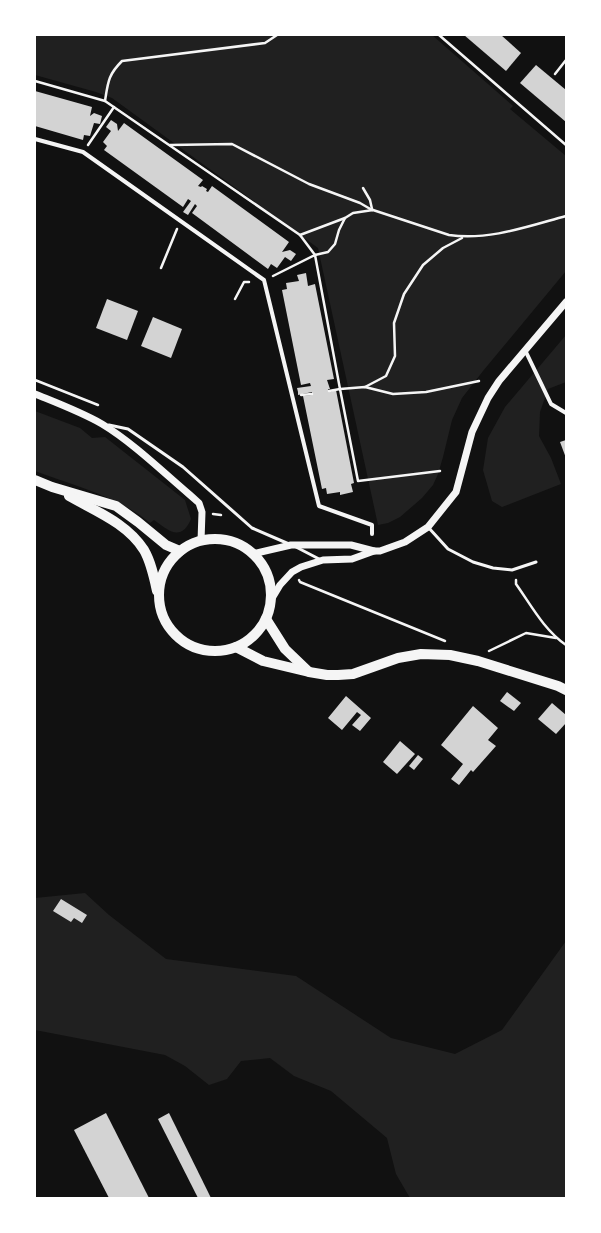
<svg xmlns="http://www.w3.org/2000/svg" width="601" height="1233" font-family="Manrope,sans-serif">
  <rect width="100%" height="100%" fill="#111"/>
  <g fill="#202020">
    <path d="M35 35H432L513 106 510 109 566 156V271L483 371 462 398 452 420 443 457 438 474 433 485 422 498 400 517 388 523 378 525 318 248 112 98 96 92 35 75Z"/>
    <path d="M566 335V382L548 389 540 412 539 436 551 458 561 484 502 507 492 501 483 470 488 438 505 407Z"/>
    <path d="M35 411 80 428 92 438 105 437 185 500 191 519C181 542 169 531 154 520L150 523C120 497 72 485 35 471Z"/>
    <path d="M85 893 109 915 166 959 296 976 391 1038 455 1054 502 1030 566 941V1198H410L396 1174 387 1138 331 1091 294 1076 270 1058 241 1061 227 1079 209 1085 185 1066 165 1055 35 1030V898Z"/>
  </g>
  <g fill="#d3d3d3">
    <path d="M464 35H501L521 53 506 71Z"/>
    <path d="M536 65 566 90V122L520 83Z"/>
    <path d="M35 91 92 107 90 116 94 113 102 116 100 124 94 123 90 136 84 135 83 140 35 126Z"/>
    <path d="M111 120 117 124 118 131 124 123 203 180 198 186 201 187 202 186 207 189 206 191 208 192 212 186 289 242 282 252 290 250 296 254 291 261 285 257 277 268 271 264 268 269 192 213 197 206 195 204 188 215 183 212 191 201 188 199 183 207 104 150 107 146 103 142 111 131 106 127Z"/>
    <path d="M306 273 308 286 315 284 334 379 327 380 330 389H328L329 392 336 390 354 483 351 484 353 492 340 495V492L327 494 326 488 322 489 303 396 312 395V392L298 395V392L297 388 311 386 310 383 301 385 282 290 287 289 286 283 299 281 297 275Z"/>
    <path d="M107 299 138 311 127 340 96 328Z"/>
    <path d="M153 317 182 329 171 358 141 346Z"/>
    <path d="M566 440V458L560 442Z"/>
    <path d="M507 692 521 703 514 711 500 701Z"/>
    <path d="M346 696 371 718 360 731 352 725 361 715 357 712 342 730 328 718Z"/>
    <path d="M552 703 566 715V723L556 734 538 719Z"/>
    <path d="M473 706 498 728 488 740 496 746 473 772 471 770 459 785 451 779 463 764 441 745Z"/>
    <path d="M400 741 415 754 397 774 383 762Z"/>
    <path d="M418 755 423 759 414 770 409 766Z"/>
    <path d="M61 899 87 915 82 923 74 918 71 922 53 911Z"/>
    <path d="M106 1113 149 1198H109L74 1130Z"/>
    <path d="M169 1113 211 1198H198L158 1119Z"/>
  </g>
  <g fill="none" stroke-linecap="round" stroke-linejoin="round">
    <g stroke="#f5f5f5" stroke-width="2.5">
      <path d="M439 35 566 145"/>
      <path d="M555 74 566 60"/>
      <path d="M35 81 105 101 300 235 315 255 328 252 335 244 339 230 345 218"/>
      <path d="M105 101C108 82 108 75 122 61L265 43 277 35"/>
      <path d="M88 145 114 107"/>
      <path d="M170 145 232 144 309 184 360 203 372 210"/>
      <path d="M363 188 370 200 372 209"/>
      <path d="M300 235 345 218 353 213 373 210 449 235C488 241 529 226 566 216"/>
      <path d="M161 268 177 229"/>
      <path d="M273 276 315 255 340 389 329 391"/>
      <path d="M235 299 244 282H249"/>
      <path d="M35 380 98 405"/>
      <path d="M365 387 386 376 395 356 394 323 404 294 423 265 443 248 462 238"/>
      <path d="M301 395 312 394"/>
      <path d="M440 471 358 481 340 389 365 387 393 394 426 392 479 381"/>
      <path d="M213 514 221 515"/>
      <path d="M299 580 300 582 445 641"/>
      <path d="M516 580V584C531 605 544 630 566 645"/>
      <path d="M489 651 526 633 556 638"/>
    </g>
    <g stroke="#f5f5f5" stroke-width="3">
      <path d="M109 425 128 429 183 467 252 528 289 544"/>
      <path d="M428 527 448 549 473 562 493 568 512 570 536 562"/>
      <path d="M296 547 321 560"/>
    </g>
    <g stroke="#f5f5f5" stroke-width="4">
      <path d="M35 139 83 152 264 280 319 506 372 525V534"/>
      <path d="M525 350 551 404 566 413"/>
    </g>
    <g stroke="#f5f5f5" stroke-width="7">
      <path d="M35 394C57 403 81 412 102 424 132 442 163 472 190 495L199 503 202 512 201 541"/>
      <path d="M252 554 291 545H351L374 551"/>
      <path d="M271 600 280 585 292 572 301 567 323 560 352 559 374 551H380L405 542 428 527 456 492 472 432 488 398 499 381 566 302"/>
    </g>
    <g stroke="#f5f5f5" stroke-width="10">
      <path d="M35 480 52 487 116 506 138 522 166 545 180 551"/>
      <path d="M69 496C95 511 127 523 144 550 151 562 154 577 157 591"/>
      <circle cx="215" cy="595" r="56"/>
      <path d="M266 619 285 649 309 672"/>
      <path d="M236 647 263 661 309 672 327 675H338L353 674 398 658 421 654 450 655 478 661 558 686 566 690"/>
    </g>
  </g>
  <rect width="601" height="1233" fill="none" stroke="#ffffff" stroke-width="72"/>
</svg>
